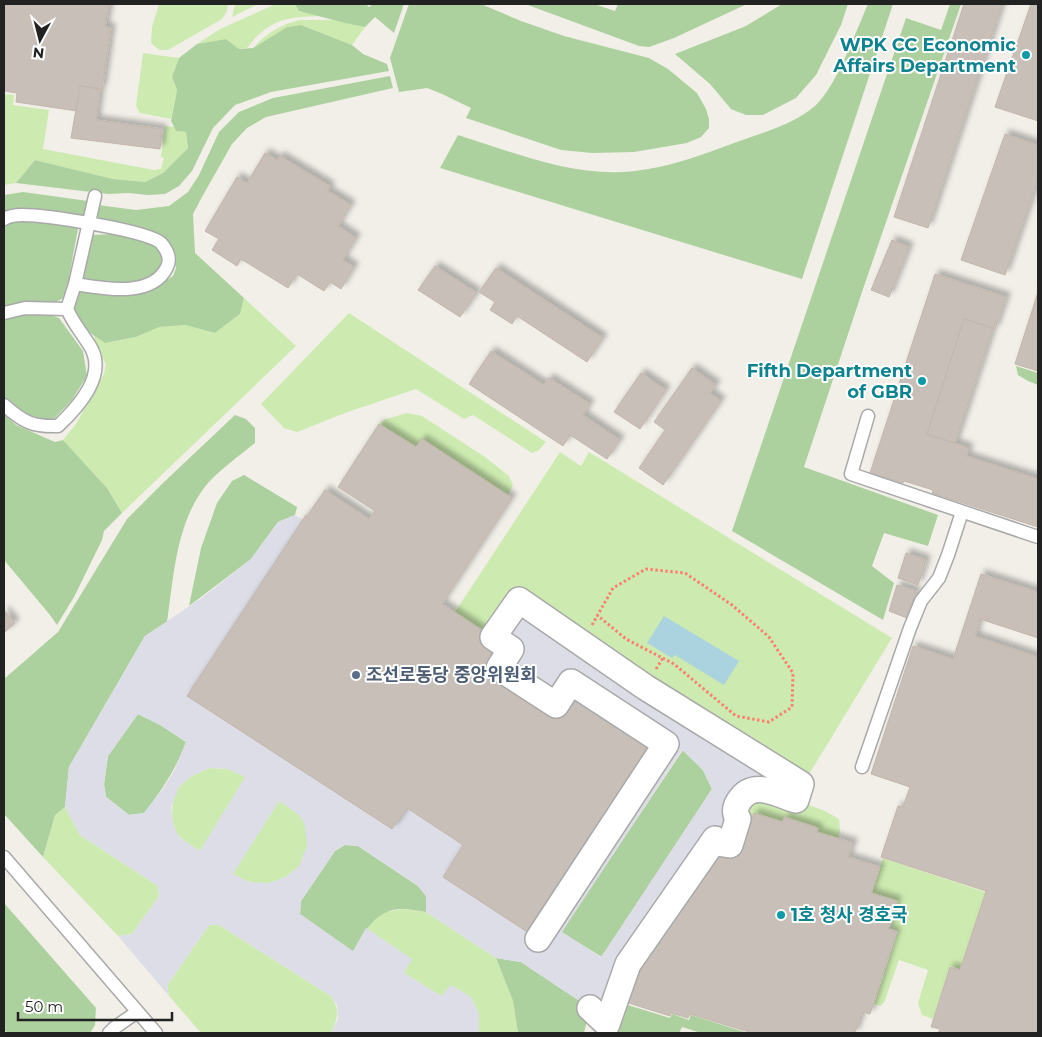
<svg xmlns="http://www.w3.org/2000/svg" width="1042" height="1037" font-family="Montserrat,'Noto Sans KR',sans-serif">
  <defs>
    <filter id="shadow"><feDropShadow dx="4.5" dy="-4.5" stdDeviation="2.5" flood-color="#0004"/></filter>
  </defs>
  <rect width="100%" height="100%" fill="#f2efe9"/>
  <g fill="#cdebb0">
    <path d="M159 4H228L227 11 222 19 168 50H159L151 43 152 27Z"/>
    <path d="M235 4H258L232 17Z"/>
    <path d="M276 4H295L299 11 320 16C286 17 268 20 247 48L239 49 226 39 197 44 220 29Z"/>
    <path d="M299 20H334L365 27 352 45 301 25 287 27 253 48C267 33 280 25 299 20Z"/>
    <path d="M143 53 179 58 172 77 177 90 171 119 140 113 136 106Z"/>
    <path d="M4 94 14 95 13 105 49 110 43 149 154 170 161 169 164 158 161 157 165 126 174 127 176 131 186 132 188 148 163 173 145 182 113 179 35 160 16 183 4 185Z"/>
    <path d="M244 298 296 346 122 513 107 488 63 440 76 424 104 374 106 364 96 348 94 336 106 343 136 337 158 327 185 325 215 333 240 314Z"/>
    <path d="M349 313 546 442 538 451 532 453 473 415 464 419 416 389 345 413 297 432 284 428 261 404Z"/>
    <path d="M407 413 422 416 485 457 509 476 513 485 508 495 422 439 416 447 379 424 386 419Z"/>
    <path d="M560 452 581 466 589 452 892 638 811 771 801 784 493 637 455 612Z"/>
    <path d="M209 768 228 769 246 777 200 851C194 847 186 843 181 838 169 827 170 799 179 787 185 777 199 773 209 768Z"/>
    <path d="M796 800 825 811 839 819 840 831 838 839 817 832 818 828 785 817 783 822 754 813 751 823 738 819 739 801Z"/>
    <path d="M279 801C285 805 293 809 299 814 311 826 309 852 300 866 294 874 279 881 270 883 256 886 244 880 232 874Z"/>
    <path d="M65 807 80 835 158 886 159 896 132 934 118 936 43 857 55 815Z"/>
    <path d="M883 858 985 892 960 969 950 966 933 1019 922 1015 918 1003 928 970 899 960 884 1003 880 1006 874 1004 898 931 890 928 898 901 872 893Z"/>
    <path d="M401 909 426 912 496 958 513 1001 518 1033H479V1014L441 996 404 973 411 959 366 928 382 913Z"/>
    <path d="M209 925H219L331 996C340 1010 338 1019 331 1033H201L169 996 167 986Z"/>
  </g>
  <g fill="#add19e">
    <path d="M295 4H366L369 7 373 4H404L394 33 375 17 365 27 345 23 299 11Z"/>
    <path d="M409 4H481L521 21 564 36 649 58 668 69 697 93 706 109 709 119V128L701 137 687 143 634 152 592 153 561 150 466 118 471 108 442 94 427 88 399 92 390 58Z"/>
    <path d="M525 4H594L615 11 618 4H747L674 38 649 47 639 46Z"/>
    <path d="M782 4H848L841 25 816 75 796 98 763 115H746L731 109 710 84 675 54 746 26Z"/>
    <path d="M868 4H893L802 279 440 168 458 135C516 153 574 178 635 171 671 167 704 154 737 142 764 132 795 124 816 105 837 85 856 31 868 4Z"/>
    <path d="M950 4H961L862 292 804 467 938 515 928 546 884 533 872 566 894 583 883 620 732 531 906 18 941 30Z"/>
    <path d="M301 25 352 45 363 54 387 64 389 71 271 92 235 105 213 128 192 171 179 186 165 194 148 195 129 193 108 194 16 183 35 160 113 179 145 182 163 173 188 148 186 132 176 131 171 121 177 90 172 77 179 58 197 44 226 39 239 49 253 48 287 27Z"/>
    <path d="M390 76 393 88 266 117 247 128 232 144 202 197 193 214 195 253 244 298 240 314 215 333 185 325 159 327 136 337 105 343C94 336 70 321 73 306 74 301 78 295 80 291L162 283 173 276 176 268 172 248 164 238 95 221 98 205 136 210 169 206 188 192 199 175 219 132 239 112 273 98Z"/>
    <path d="M23 192 88 201 83 218 4 213V195Z"/>
    <path d="M24 219 74 226 78 228 67 289 62 299 47 306 14 304 4 307V225Z"/>
    <path d="M112 234 157 244 162 250C163 282 148 285 120 283 107 283 94 282 81 281L93 235Z"/>
    <path d="M30 313 47 314 59 318 83 351 87 376 72 400 52 421 26 414 4 398V318Z"/>
    <path d="M1016 366 1038 373V385L1028 381 1018 375Z"/>
    <path d="M4 414 16 425 55 442 63 440 107 488 122 513 104 531 102 540 74 597 57 625 50 615 4 560Z"/>
    <path d="M235 415 246 419 255 428V443C240 455 222 468 208 483 176 521 174 575 167 622L145 636 69 767 65 807 55 815 43 857 4 814V679L58 632 127 519 163 483Z"/>
    <path d="M244 475 297 507 295 515 278 522 251 559 189 606 201 548 217 503 232 481Z"/>
    <path d="M138 714 162 726 186 742C176 769 162 790 144 813L129 815 106 797 104 784 108 756Z"/>
    <path d="M683 750 703 770 712 789 602 957 561 932Z"/>
    <path d="M345 845 358 846 418 886 426 896V912C418 911 409 909 402 909 376 909 364 932 353 952L300 914 301 901 335 851Z"/>
    <path d="M4 903 96 1008 95 1025 90 1033H8L4 1030Z"/>
    <path d="M496 958 521 962 590 1008 584 1033H518L513 1001Z"/>
    <path d="M618 1002 670 1018 672 1014 689 1020 691 1015 748 1033H701L682 1027 679 1033H609Z"/>
  </g>
  <path fill="#dddde8" fill-rule="evenodd" d="M295 515 303 520 188 696 392 829 407 808 463 845 443 877 556 705 499 668 493 637 519 600 801 784 759 789 607 1024 590 1008 521 962 496 958 426 912V896L418 886 358 846 345 845 335 851 301 901 300 914 353 951 366 928 412 959 404 973 441 996 451 985 471 997 479 1014V1033H331L338 1019 337 1005 331 996 219 925H209L167 986 169 996 118 936 132 934 159 896 158 886 80 835 65 807 69 767 145 636 203 597 251 559 278 522ZM138 714 162 726 186 742 174 771 162 790 144 813 129 815 106 797 104 784 108 756ZM682 750 703 770 712 789 601 957 562 932ZM209 768 228 769 245 777 200 851 180 838 174 827 171 807 179 787 192 776ZM279 801 299 815 305 825 307 846 299 866 286 877 269 883 249 882 233 874Z"/>
  <path fill="#aad3df" d="M664 616 739 661 724 685 675 655 672 658 647 643Z"/>
  <g fill="#c7bfb8" stroke="#c4b6ab" filter="url(#shadow)">
    <path d="M4 4H109L105 27 111 28 102 89 80 86 77 111 16 102 17 93 4 91Z"/>
    <path d="M964 4H1002L928 228 894 217Z"/>
    <path d="M1031 4H1038V121L995 107Z"/>
    <path d="M80 86 100 89 96 120 162 129 160 149 71 138Z"/>
    <path d="M1005 134 1038 145V179L1005 275 961 260Z"/>
    <path d="M265 153 277 160 280 156 330 186 328 191 351 205 338 226 356 238 343 260 354 267 341 289 330 282 324 291 297 274 288 288 241 259 237 266 212 250 219 239 205 231 237 177 247 183Z"/>
    <path d="M892 240 909 247 889 297 871 290Z"/>
    <path d="M435 266 477 293 460 317 418 290Z"/>
    <path d="M496 268 603 338 587 362 517 316 512 324 490 310 495 302 479 292Z"/>
    <path d="M935 274 1006 297 995 329 964 319 927 434 969 448 966 456 1038 479V527L932 493 933 490 904 481 903 483 870 473Z"/>
    <path d="M1038 292V371L1015 364Z"/>
    <path d="M964 319 993 328 955 443 927 434Z"/>
    <path d="M491 351 544 385 549 378 590 404 583 415 620 440 607 459 570 435 563 446 469 384Z"/>
    <path d="M692 368 716 385 710 393 721 401 663 485 639 468 665 430 654 422Z"/>
    <path d="M641 373 666 390 640 429 614 412Z"/>
    <path d="M379 424 416 447 422 439 512 498 442 604 511 649 499 668 556 705 571 682 666 744 538 939 443 877 463 845 407 808 392 829 187 696 306 515 307 516 325 490 369 519 375 511 338 487Z"/>
    <path d="M906 553 926 560 918 585 898 578Z"/>
    <path d="M981 574 1038 592V638L980 619 975 636 1038 657V1033H938L940 1029 931 1027 950 967 960 970 986 891 881 857 898 806 903 807 910 787 871 774 913 646 953 659Z"/>
    <path d="M897 585 916 591 907 618 889 611Z"/>
    <path d="M4 610 15 623 4 633Z"/>
    <path d="M754 813 783 822 784 817 818 828 817 832 853 843 848 857 880 867 871 893 897 901 888 929 896 932 870 1014 862 1012 855 1033H752L690 1014 688 1018 671 1013 670 1016 619 1000 738 819 751 823Z"/>
  </g>
  <g fill="none" stroke-linecap="round" stroke-linejoin="round">
    <defs>
      <g id="lane">
        <path d="M4 219C9 216 16 215 22 215 45 215 146 230 161 243 167 250 171 259 167 267 152 299 101 288 75 284"/>
        <path d="M4 313 25 308 67 309"/>
        <path d="M4 405C23 422 33 427 58 426 78 407 108 375 90 346 82 333 73 323 67 309L75 284 95 196"/>
        <path d="M868 416 851 474 1038 537"/>
        <path d="M862 767 910 628 921 601 939 578 948 555 962 512"/>
        <path d="M4 857 156 1033"/>
        <path d="M109 1033 114 1028 137 1012"/>
      </g>
      <path id="street" d="M538 939 666 744 571 682 556 705 499 668 511 649 493 637 519 600 645 687 801 784 796 800C776 794 753 779 739 801 735 807 734 812 738 819L730 845 717 843 715 839 628 964 607 1024 590 1008"/>
    </defs>
    <use href="#lane" stroke="#a9a9a9" stroke-width="15"/>
    <use href="#street" stroke="#a9a9a9" stroke-width="28"/>
    <g stroke="#fa8072" stroke-width="3" stroke-dasharray="2.5 2.5" stroke-linecap="butt">
      <path d="M592 625 613 588 646 569 685 573 732 605 769 637 793 673 792 707 769 722 736 716 674 664 626 639 597 615"/>
      <path d="M656 669 663 658"/>
    </g>
    <use href="#lane" stroke="#fff" stroke-width="12"/>
    <use href="#street" stroke="#fff" stroke-width="25"/>
  </g>
  <g fill="#0f9aa8" stroke="#fff" stroke-width="2">
    <circle cx="1026" cy="55" r="5"/>
    <circle cx="922" cy="381" r="5"/>
    <circle cx="781" cy="915" r="5"/>
  </g>
  <circle fill="#5c6f8a" stroke="#fff" stroke-width="2" cx="356" cy="675" r="5"/>
  <g text-anchor="middle" stroke-width="4" stroke-linejoin="round" paint-order="stroke">
    <g font-size="18" font-weight="bold" fill="#0d838f" stroke="#fff" text-anchor="end">
      <text x="1016" y="51">WPK CC Economic<tspan x="1016" dy="21">Affairs Department</tspan></text>
      <text x="912" y="377">Fifth Department<tspan x="912" dy="21">of GBR</tspan></text>
      <text x="791" y="921" text-anchor="start">1호 청사 경호국</text>
    </g>
    <g font-size="18" font-weight="bold" fill="#4e5e75" stroke="#fff" text-anchor="start">
      <text x="366" y="681">조선로동당 중앙위원회</text>
    </g>
  </g>
  <rect width="1042" height="1037" fill="none" stroke="#222222" stroke-width="10"/>
  <g transform="translate(40 40) rotate(187)" stroke="#ffffff" stroke-width="4" paint-order="stroke">
  <path d="M0-4L9 19L0 12L-9 19Z" fill="#222222"/>
  <text y="-8" font-size="14" font-weight="bold" text-anchor="middle" fill="#222222">N</text>
  </g>
  <path d="M18 1012v8h154v-8" fill="none" stroke="#222222" stroke-width="2.5"/>
  <text x="25" y="1012" font-size="15" fill="#222222" stroke="#ffffff" stroke-width="4" paint-order="stroke">50 m</text>
</svg>
